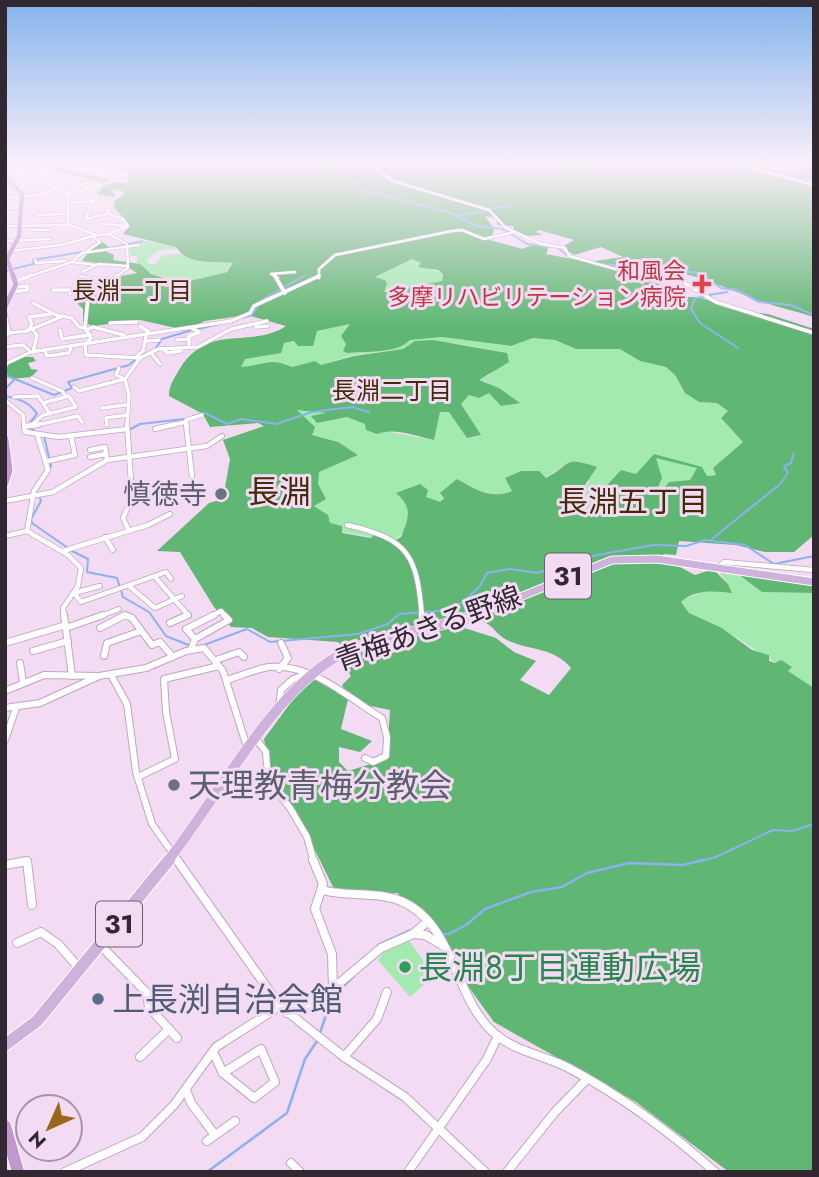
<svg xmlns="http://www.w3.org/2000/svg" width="819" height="1177" font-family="Jost,'Noto Sans JP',sans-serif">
  <rect width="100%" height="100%" fill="#f3dbf4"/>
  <g fill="#a3eab0">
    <path d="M143 241 175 245 176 249 159 250 147 260 149 264H156L162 256C184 249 213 262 236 262 221 282 179 289 155 285L167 277 151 274 137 264V256H130L128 244Z"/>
    <path d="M412 259 421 263 419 266 443 273 442 281 383 292 387 284 374 277Z"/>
    <path d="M350 324 352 325 344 349 347 353C366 351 397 354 410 340L442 337 511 346 533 338 555 340 576 349H620L640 361 666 367 675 375 685 393 699 402 717 403 729 411 721 418 743 442 713 468 717 474 707 476 697 468 690 480 669 482 661 492H656V458L670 460 654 454 636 474 621 470 596 497V511H578L577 497 590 481 564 466 545 478 539 471H521L505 478 512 491C491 500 476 489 457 479L440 502 425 497 408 504C410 517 406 534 394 541L342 532 330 523 328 515 314 506 319 472 358 455 338 442 312 435 296 410 306 409 328 414 317 423 347 417 384 431 434 440 440 412H449L467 438 480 436 461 404 469 395 489 393 501 406 519 403 489 383 478 380 489 375 507 353 460 344 415 341 403 349 354 355 321 365 315 361 292 367C264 354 264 368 240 367L245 359 281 347 284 343 314 339 317 331Z"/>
    <path d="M716 568 734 571 762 592 814 593V688L722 628 689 613 681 602 685 598 728 584Z"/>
    <path d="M408 939 434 976 410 997 378 960 389 946Z"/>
  </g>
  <g fill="#60b673" fill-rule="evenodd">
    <path d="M86 162H549L576 171 589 168 592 162H739L781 172 804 169 776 162 814 165V317C795 311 775 307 757 300 710 282 678 264 627 271L689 297H699L738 311 768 314 814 329V535L794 552H765L736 545 679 541 676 555 664 554 655 560 676 565 695 575 713 569 728 584 732 593C715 591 694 589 681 602L689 613 722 628 752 650 769 655V661L775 663 781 660 792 667 788 671 814 688V1172H729L636 1102 494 1022 460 975 450 946 431 920 397 893H336L299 818 270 771 264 739 297 694 315 679 348 699 341 729 372 741 360 752 339 747V762L348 771 387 759 390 710 351 702 342 685 351 676 341 661 350 655 338 642 268 637 252 628 231 627 214 607 180 552 157 551 209 503 223 499 230 459 223 440 264 426 258 423 210 427 203 414 169 396C169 385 174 379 179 370 208 321 250 350 286 326L247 315 205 321 185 330 140 320 93 326 83 322V309L73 299 122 276 137 273 126 266 82 261 90 250 102 242 109 247 103 250 114 255 113 260 140 264 151 274 165 278 158 284 166 287 227 272 233 263C213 261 189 266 176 247L123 234 130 226 114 207 115 200 124 195 121 190H113L115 197 96 194 101 190 102 182 48 169 57 165 60 168 109 179 106 182 128 183 127 173ZM485 216 495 218 498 225 513 226 514 230 524 236 543 235 536 232 539 230 574 240 562 247 574 255 601 247 623 257 588 262 546 254 548 249C539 242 532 245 523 249L489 240 488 238 492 236 494 229ZM412 259 421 263 418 267 438 270 443 274 442 281 384 292 387 284 385 280 375 277ZM350 324 341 336 346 344 343 351 347 353C366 351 397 354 410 340L442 337 511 346 533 338 555 340 576 349H620L640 361 666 367 675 375 685 393 699 402 717 403 728 411 721 418 743 442 713 468 716 475 707 476 702 467 654 454 636 474 621 470 596 497V511H578L577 497 597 467C562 456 573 464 546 478L539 471H521L505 478 512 491C491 500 475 489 457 479L440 493 444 498 440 502 426 497 428 490 420 484 396 493C413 508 409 517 401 537L394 541 376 533 371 538 342 533V526L330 523 328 515 314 506 326 499 318 484 319 472 358 455 338 442 312 435 315 427 297 410 326 413 311 416 317 423 347 417 365 424 366 430 377 434C395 427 415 436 434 440L440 412H449L467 438 481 435 461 404 469 395 479 398 489 393 501 406 520 403 499 388 479 380 509 362 507 353 433 340 415 341 403 349 354 356 321 365 315 361 292 367C267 356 264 366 241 367L245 359 281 353 284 343 294 341 298 346H313L317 331ZM656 458 697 468 690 480 669 482 661 492H656L662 478ZM481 621C494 625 495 634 507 640 530 651 554 647 571 668L549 695 520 680 536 661 514 652 496 638 458 626Z"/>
    <path d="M23 357H33L36 361 28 363 31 369 38 370 31 377 11 379 5 371 9 364Z"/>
    <path d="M734 571 814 585V593L762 592Z"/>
  </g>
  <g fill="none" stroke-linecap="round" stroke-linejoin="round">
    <g stroke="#8cb1f2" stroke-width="2">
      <path d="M318 162 324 169 345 171 358 189 452 213 476 226 503 229 527 244 549 247"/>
      <path d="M343 162 367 164"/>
      <path d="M741 162 814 181"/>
      <path d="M10 164 19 162"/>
      <path d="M489 209 508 206"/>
      <path d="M461 215 486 211"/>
      <path d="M128 244 142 241"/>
      <path d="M108 248 125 245"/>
      <path d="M558 248 569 257"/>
      <path d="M34 264 33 260 82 252"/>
      <path d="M602 264 643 268 648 261 662 269 700 273 721 288 737 290 759 302 791 305 814 315"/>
      <path d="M5 271 33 264"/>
      <path d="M709 295 727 292"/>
      <path d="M705 297 695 298 691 309 700 323 738 348"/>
      <path d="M260 301 304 276"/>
      <path d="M241 318 252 315 258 306"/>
      <path d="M198 329 236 320"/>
      <path d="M156 348 162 339 192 330"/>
      <path d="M5 375 54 395 72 388 68 382 129 365 136 359"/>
      <path d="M5 389 14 380"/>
      <path d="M5 396C18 399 29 401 37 414L28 425 34 431"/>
      <path d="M193 416 205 413 227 424 241 419 276 424 312 412 352 407 369 412"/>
      <path d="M129 430 140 424 184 419"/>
      <path d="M44 436 51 466 37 490 41 501 31 519 32 523 68 548"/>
      <path d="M712 539 780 484 788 473 784 466 791 463 794 453"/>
      <path d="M72 551 88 559 87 572 117 578 123 597 149 612 166 636 191 646"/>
      <path d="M204 645 247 629 270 642 358 634 388 624 399 614 439 611 462 603 480 586 487 573 510 569 537 573 597 555 654 545 686 546 705 540 745 545 774 564 814 556"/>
      <path d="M696 862 716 857 773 830 792 831 814 824"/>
    </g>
    <g stroke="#8cb1f2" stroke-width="2.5">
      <path d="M441 934H449L466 925 485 909 531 892 562 887 587 873 629 863 683 865 703 860"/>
      <path d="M378 945 411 930"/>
      <path d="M320 1033 332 997 354 976"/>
      <path d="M207 1172 287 1113 305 1059 317 1041"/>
    </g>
    <defs>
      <g id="minor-far4">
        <path d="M73 162 64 166 80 171 98 168"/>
        <path d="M80 162 126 173"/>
        <path d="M366 162 393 181 489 210 506 228 541 244 565 248 569 256 626 272 651 271 677 278"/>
        <path d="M731 162 814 185"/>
        <path d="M5 164 24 171"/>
        <path d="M102 170 93 173 103 176 115 172"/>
        <path d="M5 176 45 172"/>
        <path d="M53 180 80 178"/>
        <path d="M89 182 94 187 87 189 80 185Z"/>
        <path d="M94 187 114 181 126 173"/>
        <path d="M17 188 29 186"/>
        <path d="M55 189 68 195V224"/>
        <path d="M67 194 87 189"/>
        <path d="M98 197 90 205 86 219 108 214"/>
        <path d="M5 198 40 195 55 188 56 184 45 172 46 166 40 162"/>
        <path d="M69 203 93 201"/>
        <path d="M5 209 21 207"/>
        <path d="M37 215 67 214"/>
        <path d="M103 224 127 226"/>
        <path d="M5 226 70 225 96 235 109 234 127 244 128 268 114 278"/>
        <path d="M32 230H50"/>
        <path d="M109 234 128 226 123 219 107 213 110 204"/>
        <path d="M5 241 50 239"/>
        <path d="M10 251 62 245 96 235"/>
        <path d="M87 251 100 242 92 236"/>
        <path d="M35 260 36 263 66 261"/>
        <path d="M72 262 82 253 139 245"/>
        <path d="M82 272 98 264 127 266"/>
        <path d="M81 277 90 278"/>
        <path d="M24 278 72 262 95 265"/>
        <path d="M278 278 271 274 295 272"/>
        <path d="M319 278V269L335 255 452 231 462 230 484 239 514 232"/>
      </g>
      <g id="minor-far3">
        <path d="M275 276 285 293"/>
        <path d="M673 276 716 302 814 333"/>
        <path d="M81 277 112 281"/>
        <path d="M16 281 30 276"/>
        <path d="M53 290H72"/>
        <path d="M12 292 27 290 28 286 15 287"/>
        <path d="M70 294 76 284 104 287"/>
        <path d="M33 303 56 315 72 318 79 327 85 328 91 338 85 345 86 355 140 358"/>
        <path d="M5 313 9 333 5 337"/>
        <path d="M110 323 137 322"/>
        <path d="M140 326 149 332"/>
        <path d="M256 327 268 326"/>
        <path d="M85 328 88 298 117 276"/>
        <path d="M33 330 37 335 33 352"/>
        <path d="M60 330 62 339 90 335"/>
        <path d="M86 330 93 327 124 335"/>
        <path d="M27 331 61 317"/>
        <path d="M9 333 27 331 32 325 29 317 51 314"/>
        <path d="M177 340 189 339"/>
        <path d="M146 341 159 340"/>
        <path d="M5 347 23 345 31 352 231 321 250 313 254 306 319 276"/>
        <path d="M189 347V336L200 332 191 328"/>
        <path d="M164 349 167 353 181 351"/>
        <path d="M45 351 47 356 69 353 71 347"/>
        <path d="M151 353 160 364"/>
        <path d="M136 357 143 351 147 332"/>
        <path d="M140 358 158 349 198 347 231 329 267 321"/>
        <path d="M5 364 31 352"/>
        <path d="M119 368 116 375 125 379"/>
        <path d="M32 378 62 391 66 396"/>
        <path d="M74 387 79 391 125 379"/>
        <path d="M14 397 38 396 50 414"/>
        <path d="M5 400 23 415 24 426"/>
        <path d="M102 408 126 405"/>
        <path d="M107 425 106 418 127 415"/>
        <path d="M31 426 43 415 76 407 69 396 43 403"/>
        <path d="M32 426 78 416 82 422"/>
        <path d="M127 426 129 395 125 379 140 358"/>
        <path d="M168 426 186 422"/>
        <path d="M187 426 186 420 202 415"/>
      </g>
      <g id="minor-far2">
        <path d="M24 424 25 432 59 437 127 429"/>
        <path d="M127 424 132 497 123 518 129 531"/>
        <path d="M186 424 192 476"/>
        <path d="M32 426 40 424"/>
        <path d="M24 427 34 424"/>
        <path d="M155 429 176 424"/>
        <path d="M38 437 48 470 34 491 27 531 68 555 81 568 78 586 63 608 64 617"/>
        <path d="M90 450 105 447 107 460"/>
        <path d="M90 457 106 454"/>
        <path d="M48 461 75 455 71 436"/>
        <path d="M5 501 53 492 107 460 207 446 222 436"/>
        <path d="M347 525C409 539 417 555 422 617"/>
        <path d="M5 536 27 531"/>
        <path d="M105 537 113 550"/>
        <path d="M63 551 148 525 170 514"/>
        <path d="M719 567 724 562 814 570"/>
        <path d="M155 577 188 615 184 617"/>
        <path d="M100 586 74 593 81 602 166 572 171 579"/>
        <path d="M129 586 155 608 182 596"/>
        <path d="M98 617 119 609"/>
        <path d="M122 617H129"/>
        <path d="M210 617 221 611 226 617"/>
      </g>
      <g id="minor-far1">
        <path d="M64 615 72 676"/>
        <path d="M422 615 423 631"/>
        <path d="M170 623 188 615"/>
        <path d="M66 628 103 615"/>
        <path d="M100 628 125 615 132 618 152 645 160 642 173 657"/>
        <path d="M195 639 186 629 214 615"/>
        <path d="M195 639 229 620 224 615"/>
        <path d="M5 643 66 625"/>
        <path d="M191 650 195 639"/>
        <path d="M33 651 68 641"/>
        <path d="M104 656 107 643 141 631"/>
        <path d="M216 660 239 652 244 657"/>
        <path d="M20 663 23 682"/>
        <path d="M279 669 288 658 281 643"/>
        <path d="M111 675 127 704 136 772 152 824 179 862"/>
        <path d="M227 680C240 676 256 669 269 667 313 663 348 698 382 718L387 737 386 756 373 762 365 758"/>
        <path d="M5 691 44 675 99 676"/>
        <path d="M279 706 281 690 293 679 304 675"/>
        <path d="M5 708 40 703 99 676 146 668 186 651 204 648 223 671 246 744 250 747"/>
        <path d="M5 740 16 708"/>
        <path d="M257 740 266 752 268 781 290 808 307 837 314 862"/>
        <path d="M138 777 175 759 166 712 164 679 219 666"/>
        <path d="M22 862H27"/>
      </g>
      <g id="minor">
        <path d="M177 860 280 1006 344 1057 405 1097 485 1172"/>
        <path d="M313 860 323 884 315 909 332 954 333 989"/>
        <path d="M5 865 27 861 32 905"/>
        <path d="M322 890C348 897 376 891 401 901 457 925 453 1003 499 1037 519 1052 545 1056 567 1067 620 1095 670 1132 715 1172"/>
        <path d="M413 934 425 935 442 945"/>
        <path d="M17 943 41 932 58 944 80 969"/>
        <path d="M101 946 147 993 149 1007 177 1038"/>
        <path d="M287 1013 323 997 381 948 413 934 428 921"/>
        <path d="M261 1049 275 1082 254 1098 223 1073Z"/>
        <path d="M213 1052 223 1073"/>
        <path d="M140 1057 168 1030"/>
        <path d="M344 1057 377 1019 387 992"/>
        <path d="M186 1090 191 1103 215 1135"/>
        <path d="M207 1141 235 1121"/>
        <path d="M291 1163 300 1172"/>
        <path d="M65 1172 142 1137 174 1105 216 1047 280 1006"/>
        <path d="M408 1172 487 1059 498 1036"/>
        <path d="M507 1172 555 1112 586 1080"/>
      </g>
      <path id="primary-far2" d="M470 617 612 560 657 559 814 582"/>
      <path id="primary-far1" d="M167 862C217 799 269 697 336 657 377 633 430 632 474 615"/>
      <path id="primary" d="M5 1045 37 1021 169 860"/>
      <path id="trunk-far3" d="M5 177 22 194 19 236 7 259 14 278"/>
      <path id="trunk-far2" d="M5 307 16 284 13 276"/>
      <path id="trunk-far1" d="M5 439 9 470 5 483"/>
      <path id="trunk" d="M5 1126 18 1172"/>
    </defs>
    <use href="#minor-far4" stroke="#bca6be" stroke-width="3.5"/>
    <use href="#minor-far3" stroke="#bca6be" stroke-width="4.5"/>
    <use href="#minor-far2" stroke="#bca6be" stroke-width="6"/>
    <use href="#minor-far1" stroke="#bca6be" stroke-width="8"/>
    <use href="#minor" stroke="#bca6be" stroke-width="10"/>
    <use href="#primary-far2" stroke="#fff" stroke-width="9"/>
    <use href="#primary-far1" stroke="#fff" stroke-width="11"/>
    <use href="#primary" stroke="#fff" stroke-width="14"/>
    <use href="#trunk-far3" stroke="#fff" stroke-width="5"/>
    <use href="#trunk-far2" stroke="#fff" stroke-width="6"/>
    <use href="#trunk-far1" stroke="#fff" stroke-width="9"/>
    <use href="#trunk" stroke="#fff" stroke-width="14"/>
    <use href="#minor-far4" stroke="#fff" stroke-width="2.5"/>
    <use href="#minor-far3" stroke="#fff" stroke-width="3.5"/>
    <use href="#minor-far2" stroke="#fff" stroke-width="4.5"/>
    <use href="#minor-far1" stroke="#fff" stroke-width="6"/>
    <use href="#minor" stroke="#fff" stroke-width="8"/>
    <use href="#primary-far2" stroke="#ceb2db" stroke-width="7"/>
    <use href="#primary-far1" stroke="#ceb2db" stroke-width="10"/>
    <use href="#primary" stroke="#ceb2db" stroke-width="12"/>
    <use href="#trunk-far3" stroke="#be98cf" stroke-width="4.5"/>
    <use href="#trunk-far2" stroke="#be98cf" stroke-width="5"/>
    <use href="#trunk-far1" stroke="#be98cf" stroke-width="7"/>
    <use href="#trunk" stroke="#be98cf" stroke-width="12"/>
    <defs>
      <path id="motorway-bridge" d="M5 168 45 162"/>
    </defs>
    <use href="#motorway-bridge" stroke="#fff" stroke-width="5" stroke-linecap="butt"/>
    <use href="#motorway-bridge" stroke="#ae7ec3" stroke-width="4.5"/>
  </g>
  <linearGradient id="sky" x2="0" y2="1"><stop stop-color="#83b3ec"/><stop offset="0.5" stop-color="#faeffa"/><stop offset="1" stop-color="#faeffa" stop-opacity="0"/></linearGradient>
  <rect width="819" height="327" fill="url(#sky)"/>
  <path fill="#e0444e" stroke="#f3dbf4" stroke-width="2.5" d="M698.5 273.5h7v7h7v7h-7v7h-7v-7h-7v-7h7z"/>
  <g fill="#6b7280" stroke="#f3dbf4" stroke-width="2.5">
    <circle cx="221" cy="494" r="7"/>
    <circle cx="174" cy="785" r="7"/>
  </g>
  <circle fill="#2e9e5b" stroke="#f3dbf4" stroke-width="2.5" cx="405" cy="967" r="7"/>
  <circle fill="#5c6f8a" stroke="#f3dbf4" stroke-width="2.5" cx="98" cy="999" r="7"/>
  <g text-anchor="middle" stroke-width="6" stroke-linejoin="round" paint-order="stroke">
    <g font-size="23" fill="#be3a42" stroke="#f3dbf4" text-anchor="end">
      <text x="686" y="279">和風会<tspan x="686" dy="26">多摩リハビリテーション病院</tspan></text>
    </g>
    <g font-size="24" fill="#432c07" stroke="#f3dbf4">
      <text x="132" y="299">長淵一丁目</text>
      <text x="392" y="399">長淵二丁目</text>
    </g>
    <g fill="#f3dbf4" stroke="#6b5e6c" stroke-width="2">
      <rect x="545" y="553.5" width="46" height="45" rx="5"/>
      <rect x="96" y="901.5" width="46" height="45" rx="5"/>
    </g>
    <g font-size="26" font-weight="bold" fill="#312832">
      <text x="568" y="585">31</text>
      <text x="119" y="933">31</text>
    </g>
    <g font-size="28" fill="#5b616d" stroke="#f3dbf4" text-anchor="end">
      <text x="207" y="504">慎徳寺</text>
    </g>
    <g font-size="28" fill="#312832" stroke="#f3dbf4">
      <text transform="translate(428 628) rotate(-20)" y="10">青梅あきる野線</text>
    </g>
    <g font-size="30" fill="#432c07" stroke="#f3dbf4">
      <text x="633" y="512">長淵五丁目</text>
    </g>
    <g font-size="32" fill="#432c07" stroke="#f3dbf4">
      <text x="279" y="503">長淵</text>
    </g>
    <g font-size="33" fill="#5b616d" stroke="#f3dbf4" text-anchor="start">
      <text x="188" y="797">天理教青梅分教会</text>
    </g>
    <g font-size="33" fill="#27864d" stroke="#f3dbf4" text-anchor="start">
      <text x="419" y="979">長淵8丁目運動広場</text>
    </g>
    <g font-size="33" fill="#4e5e75" stroke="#f3dbf4" text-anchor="start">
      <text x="112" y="1011">上長渕自治会館</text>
    </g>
  </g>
  <rect width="819" height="1177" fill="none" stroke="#312832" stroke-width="14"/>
  <g transform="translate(49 1128) rotate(225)"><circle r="33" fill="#f3dbf4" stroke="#a593a6" stroke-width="2"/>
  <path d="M0-5L12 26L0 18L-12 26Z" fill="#986719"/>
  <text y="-10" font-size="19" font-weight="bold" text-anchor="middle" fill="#312832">N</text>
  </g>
</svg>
